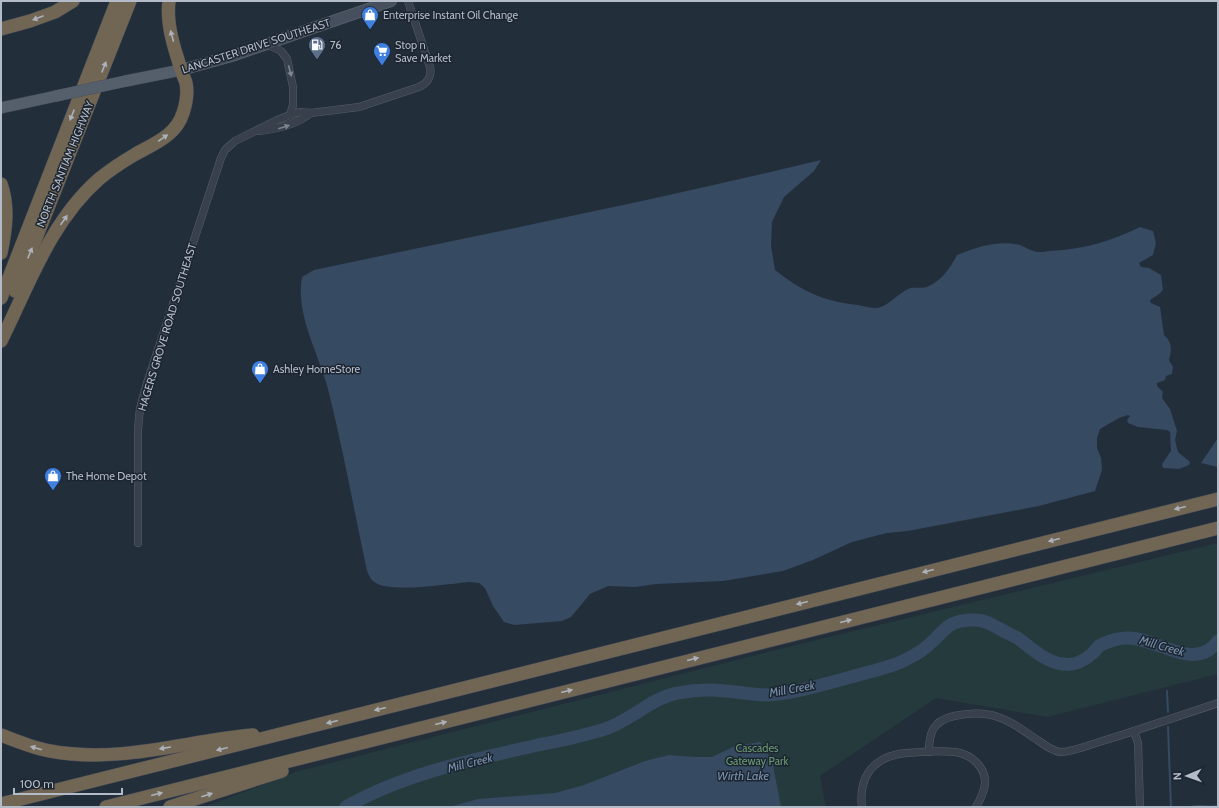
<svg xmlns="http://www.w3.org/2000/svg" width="1219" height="808" font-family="Cabin,sans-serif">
  <rect width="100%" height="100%" fill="#232e3b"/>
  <path fill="#253a3c" d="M1218 543V674L1047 717 936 698 820 776 826 807H204L299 771 792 646Z"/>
  <g fill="#364a62">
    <path d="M821 160 814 171 784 197 772 222 771 246 775 270C803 292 823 301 858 305 864 306 871 308 876 308 889 307 898 292 911 288 916 287 923 289 929 286 942 280 951 267 957 255 978 247 997 240 1020 245 1025 247 1031 251 1037 252 1041 252 1045 252 1049 251 1081 250 1112 241 1140 227L1153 231 1156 243 1153 255 1139 263 1141 267 1149 268 1161 275 1163 290 1159 294 1150 300 1151 303 1160 307 1164 335C1172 342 1172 349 1169 360L1173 367 1172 374 1166 376 1165 380 1157 383V386L1163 392 1162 398 1170 409 1177 431 1175 440 1178 452 1190 462 1189 465 1179 469 1163 468 1162 464 1171 451 1170 432 1167 430 1138 427 1128 423 1127 420 1130 416 1128 415 1119 418 1100 429 1097 438V448L1101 458 1102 470 1095 491 1039 506 908 531 887 533 852 542 813 560 783 571 723 581 656 584 635 587 608 586 590 594 571 617 562 621 514 625 504 622 493 606 485 588 479 583 469 582C448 584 392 593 376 583 371 581 369 575 367 571 354 510 343 449 328 389 319 354 295 314 302 277L314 270C483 234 653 201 821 160Z"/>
    <path d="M1218 438V467L1201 463Z"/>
    <path d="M760 742 772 760 781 807H449L478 799 555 793 584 785 645 761 669 755 693 757H712L735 746Z"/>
  </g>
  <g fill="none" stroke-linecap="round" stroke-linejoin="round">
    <g stroke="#364a62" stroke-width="2">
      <path d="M1167 691 1168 712"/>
      <path d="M1168 727 1171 807"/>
      <path d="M1191 807C1200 804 1209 808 1218 806"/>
    </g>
    <path stroke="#364a62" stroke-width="13" d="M346 807C405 773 472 760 538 745 560 741 581 736 602 730 630 722 650 698 678 693 693 690 710 689 725 691 738 692 750 694 763 695 790 695 825 684 851 677 867 672 890 668 905 660 911 657 919 653 925 648 945 632 946 619 976 620 984 620 991 624 998 628 1005 632 1012 635 1019 639 1032 649 1046 662 1063 664 1075 666 1084 661 1093 653 1094 652 1098 647 1099 646 1106 642 1118 638 1126 638 1156 636 1195 674 1218 641"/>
    <defs>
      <g id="street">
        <path d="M266 44 281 51 287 59 293 87V105L290 115"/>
        <path d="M259 131C278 129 296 125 311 113"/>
        <path d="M138 543V429L140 408 147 383 221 158 225 150 235 141 277 120 290 115 299 112 311 113 359 107 419 87C428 83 432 76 430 67L408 1"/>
        <path d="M1134 731 1218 703"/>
        <path d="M929 752C929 732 933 721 954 716 991 708 1007 719 1036 739 1043 744 1052 751 1060 752 1070 752 1081 748 1090 745 1105 740 1119 736 1134 731L1138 743 1140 807"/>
        <path d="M862 807C860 792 863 775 875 765 888 753 905 753 921 752 932 751 944 751 955 752 971 754 986 767 985 784 984 793 980 800 976 807"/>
      </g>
      <path id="secondary" d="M181 70 232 56 391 1"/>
      <g id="primary">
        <path d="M126 81 181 70"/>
        <path d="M1 108 56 96"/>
      </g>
      <g id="highway">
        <path d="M1 29 30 21 55 12 73 1"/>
        <path d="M1 184C9 206 6 230 1 253"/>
        <path d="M15 291 130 1"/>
        <path d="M1 298 117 1"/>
        <path d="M1 341C29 285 50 222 99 179 110 170 122 162 134 155 153 144 176 136 183 113 186 104 188 93 186 83 185 79 182 74 181 69 174 48 166 23 169 1"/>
        <path d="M1 735C16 741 33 748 50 751 119 764 185 741 253 735"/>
        <path d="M1 804 1218 499"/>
        <path d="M106 807 1218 528"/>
        <path d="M170 807 282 771"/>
      </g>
    </defs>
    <use href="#street" stroke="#555e69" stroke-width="8"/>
    <use href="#secondary" stroke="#555e69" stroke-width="12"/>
    <use href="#primary" stroke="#404954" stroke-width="12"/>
    <use href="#highway" stroke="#424b56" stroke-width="14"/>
    <use href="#street" stroke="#37404b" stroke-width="7"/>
    <use href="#secondary" stroke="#454f5e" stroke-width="10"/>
    <use href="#primary" stroke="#555f6b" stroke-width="11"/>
    <use href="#highway" stroke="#716554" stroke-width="13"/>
    <defs>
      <path id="primary-bridge" d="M56 96 126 81"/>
    </defs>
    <use href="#primary-bridge" stroke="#404954" stroke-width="12" stroke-linecap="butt"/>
    <use href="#primary-bridge" stroke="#555f6b" stroke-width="11"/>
  </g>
  <defs><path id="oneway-solid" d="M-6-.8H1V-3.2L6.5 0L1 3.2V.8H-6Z"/></defs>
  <g fill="#acb2bc">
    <use href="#oneway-solid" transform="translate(38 18) rotate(159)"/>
    <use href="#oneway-solid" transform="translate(172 36) rotate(-105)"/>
    <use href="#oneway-solid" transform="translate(104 67) rotate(-68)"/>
    <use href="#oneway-solid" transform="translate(72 115) rotate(112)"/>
    <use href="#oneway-solid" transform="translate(163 138) rotate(-35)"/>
    <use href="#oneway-solid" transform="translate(64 220) rotate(-55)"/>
    <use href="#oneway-solid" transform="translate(30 253) rotate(-68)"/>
    <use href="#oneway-solid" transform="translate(1180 508) rotate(166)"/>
    <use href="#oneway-solid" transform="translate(1054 540) rotate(166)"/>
    <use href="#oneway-solid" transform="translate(928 571) rotate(166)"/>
    <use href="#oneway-solid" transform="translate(802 603) rotate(166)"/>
    <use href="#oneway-solid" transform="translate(846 621) rotate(-14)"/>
    <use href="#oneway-solid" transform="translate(693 659) rotate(-14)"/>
    <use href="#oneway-solid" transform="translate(567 691) rotate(-14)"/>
    <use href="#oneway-solid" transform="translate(380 709) rotate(166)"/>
    <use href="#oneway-solid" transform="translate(332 722) rotate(166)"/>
    <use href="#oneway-solid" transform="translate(441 723) rotate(-14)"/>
    <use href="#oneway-solid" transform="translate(36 748) rotate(-164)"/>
    <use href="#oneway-solid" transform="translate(165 748) rotate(171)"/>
    <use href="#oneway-solid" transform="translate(222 749) rotate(166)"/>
    <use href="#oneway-solid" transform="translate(157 794) rotate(-14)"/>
    <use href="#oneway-solid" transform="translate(207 795) rotate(-18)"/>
  </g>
  <g fill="#7b848f">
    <use href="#oneway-solid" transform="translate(290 71) rotate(75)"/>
    <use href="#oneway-solid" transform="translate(284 127) rotate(-18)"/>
  </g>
  <defs>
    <symbol id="shop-pin" viewBox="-11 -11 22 30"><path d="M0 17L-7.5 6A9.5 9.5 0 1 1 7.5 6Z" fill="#3f7fe0" stroke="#1c2530"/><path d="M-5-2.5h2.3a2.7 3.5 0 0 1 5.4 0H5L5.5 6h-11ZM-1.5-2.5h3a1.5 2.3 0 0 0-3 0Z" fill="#fff"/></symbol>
    <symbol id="fuel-pin" viewBox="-11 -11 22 30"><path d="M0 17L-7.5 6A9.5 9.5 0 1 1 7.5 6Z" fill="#5c6f8a" stroke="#1c2530"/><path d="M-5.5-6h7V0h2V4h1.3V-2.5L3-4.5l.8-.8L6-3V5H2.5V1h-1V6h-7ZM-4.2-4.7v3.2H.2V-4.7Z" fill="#fff"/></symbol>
    <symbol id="supermarket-pin" viewBox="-11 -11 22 30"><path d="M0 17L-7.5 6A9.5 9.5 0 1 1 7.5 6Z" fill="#3f7fe0" stroke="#1c2530"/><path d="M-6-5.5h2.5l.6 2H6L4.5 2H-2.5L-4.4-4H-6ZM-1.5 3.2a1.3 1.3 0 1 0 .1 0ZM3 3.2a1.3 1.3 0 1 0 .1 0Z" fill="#fff"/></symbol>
  </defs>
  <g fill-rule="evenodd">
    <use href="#shop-pin" x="360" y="5" width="20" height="27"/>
    <use href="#fuel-pin" x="307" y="35" width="20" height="27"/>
    <use href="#supermarket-pin" x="372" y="41" width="20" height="27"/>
    <use href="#shop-pin" x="250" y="359" width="20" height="27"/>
    <use href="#shop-pin" x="43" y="466" width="20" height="27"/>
  </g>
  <g text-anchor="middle" stroke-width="3" stroke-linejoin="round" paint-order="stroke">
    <g font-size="11" fill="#b2bbc7" stroke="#1c2530" text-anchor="start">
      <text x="383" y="19">Enterprise Instant Oil Change</text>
      <text x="330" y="49">76</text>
      <text x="395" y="49">Stop n<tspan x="395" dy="13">Save Market</tspan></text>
      <text x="273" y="373">Ashley HomeStore</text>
      <text x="66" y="480">The Home Depot</text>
    </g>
    <g font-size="11" fill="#b2bbc7" stroke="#1c2530">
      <text transform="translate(256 46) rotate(-18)" y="4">LANCASTER DRIVE SOUTHEAST</text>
      <text transform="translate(65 164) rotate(-68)" y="4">NORTH SANTIAM HIGHWAY</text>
      <text transform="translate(167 327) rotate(-73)" y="4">HAGERS GROVE ROAD SOUTHEAST</text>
    </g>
    <g font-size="11" fill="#699873" stroke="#1c2530">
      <text x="757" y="752">Cascades<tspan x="757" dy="13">Gateway Park</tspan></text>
    </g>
    <g font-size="12" font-style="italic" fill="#7a92af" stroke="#1c2530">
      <text transform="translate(1162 646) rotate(16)" y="4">Mill Creek</text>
      <text transform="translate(792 689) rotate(-10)" y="4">Mill Creek</text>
      <text transform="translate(470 763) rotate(-14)" y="4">Mill Creek</text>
      <text x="743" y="780">Wirth Lake</text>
    </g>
  </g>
  <rect width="1219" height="808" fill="none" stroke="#b2bbc7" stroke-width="4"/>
  <g transform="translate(1187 776) rotate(268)" stroke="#1c2530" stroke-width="3" paint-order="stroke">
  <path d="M0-3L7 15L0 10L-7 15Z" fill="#b2bbc7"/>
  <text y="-6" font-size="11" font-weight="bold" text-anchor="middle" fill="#b2bbc7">N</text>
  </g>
  <path d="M14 788v6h108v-6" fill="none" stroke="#b2bbc7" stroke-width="2"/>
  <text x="20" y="788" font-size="12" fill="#b2bbc7" stroke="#1c2530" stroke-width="3" paint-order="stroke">100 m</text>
</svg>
